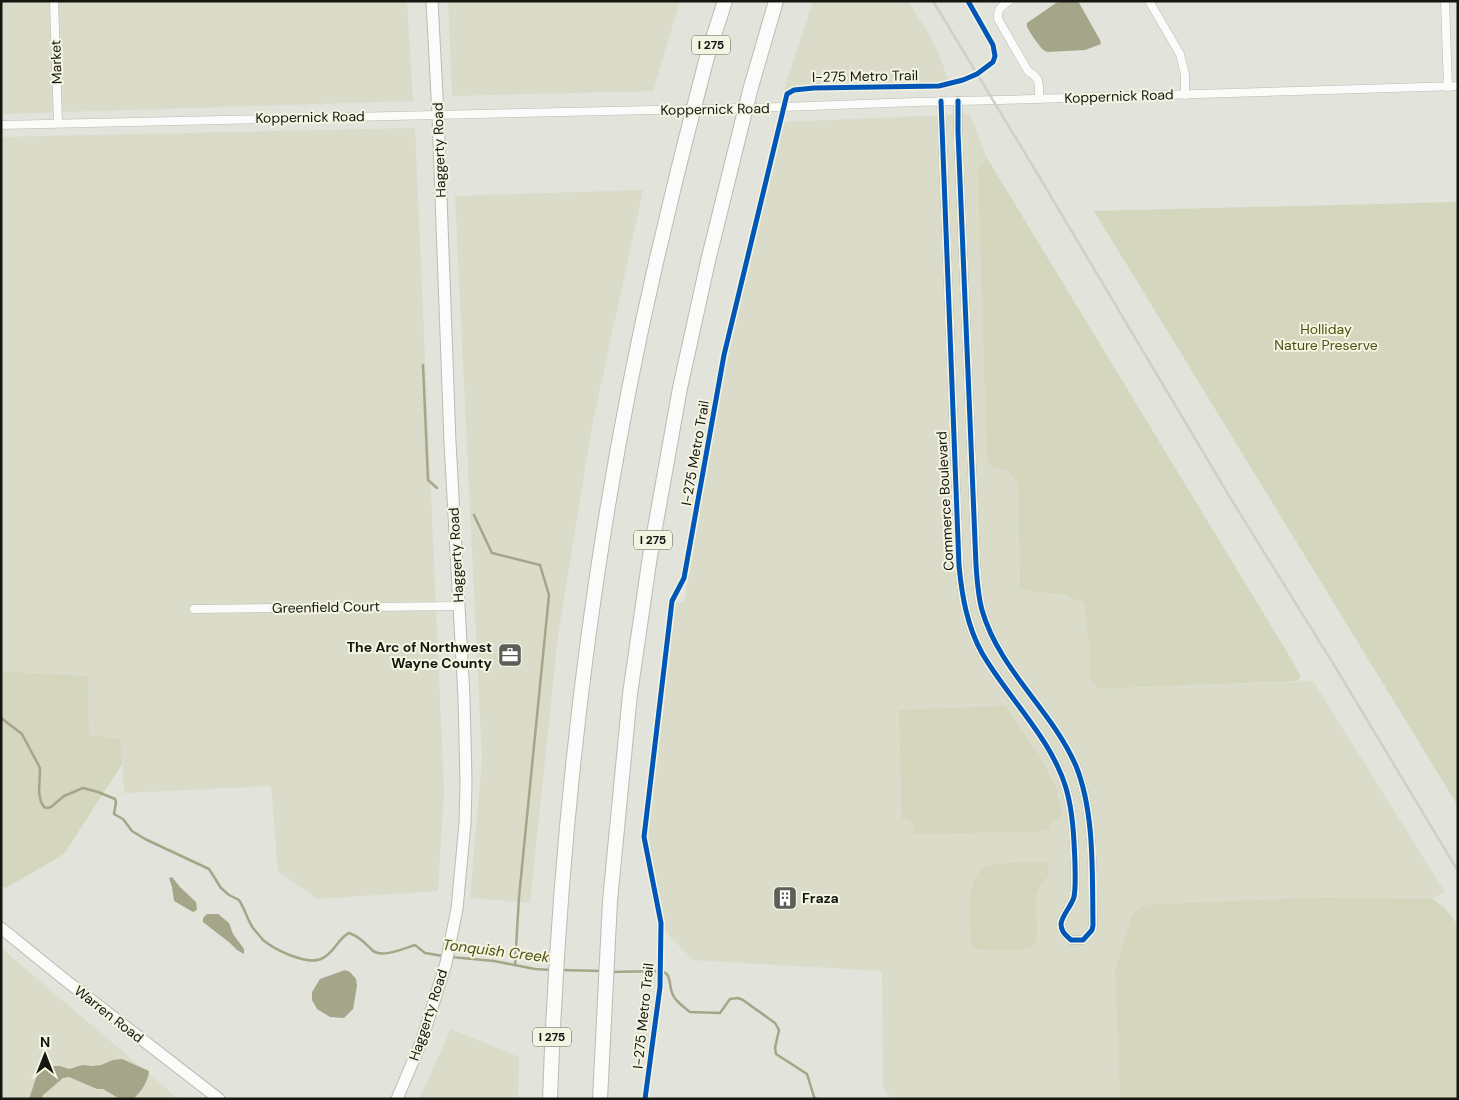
<svg xmlns="http://www.w3.org/2000/svg" width="1459" height="1100" font-family="'DM Sans',sans-serif">
  <rect width="100%" height="100%" fill="#e2e3da"/>
  <g fill="#dadbc9">
    <path d="M1 1H407L413 101 1 114Z"/>
    <path d="M448 1H680L653 91 452 96Z"/>
    <path d="M813 1H908L933 41 952 88 784 90Z"/>
    <path d="M970 114 987 158 978 168 993 466 1009 472 1018 483 1020 590 1065 595 1084 603 1089 647 1090 679 1097 689 1313 681 1445 892 1432 899 1328 897 1115 971 1120 1099H891L883 1087 882 971 693 960 661 927 644 837 676 603 684 602 723 378 752 248 784 122Z"/>
    <path d="M415 128 444 791 438 891 317 899 278 871 271 786 124 793 121 739 89 735 88 676 1 671V137Z"/>
    <path d="M643 190 592 426 558 636 530 903 470 898 482 759 455 196Z"/>
    <path d="M1 948 177 1098 178 1099H1Z"/>
    <path d="M451 1029 519 1057 518 1099H419Z"/>
  </g>
  <g fill="#d5d6be">
    <path d="M987 158 1290 657 1301 677 1297 681 1097 689 1090 679 1089 647 1084 603 1065 595 1020 590 1018 483 1009 472 993 466 987 461 978 168Z"/>
    <path d="M1458 202V806L1094 211Z"/>
    <path d="M1 671 88 676 89 735 121 739 122 764 64 854 6 888 1 886Z"/>
    <path d="M1005 706 1039 755 1056 788 1062 816 1059 819 1052 823 1049 831 915 834 910 820 902 819 899 710Z"/>
    <path d="M1042 862 1048 864 1049 875 1040 886 1036 895 1037 941C1035 943 1033 946 1031 947 1020 952 985 951 974 948L971 942C971 920 962 871 992 865 1006 862 1027 863 1042 862Z"/>
    <path d="M1328 897 1432 899 1444 907 1458 925V1099H1120L1115 971 1132 915 1144 905Z"/>
  </g>
  <g fill="#a5a689">
    <path d="M1061 1H1078L1100 40 1101 44 1085 50 1047 52 1042 49 1033 37 1027 27V23L1056 3Z"/>
    <path d="M172 877 180 887 196 902 197 910 193 912 174 901 172 887 169 878Z"/>
    <path d="M207 914H218L229 923 233 934 244 949V954L237 950 230 943 203 922V918Z"/>
    <path d="M345 970 350 972 356 979 357 986 353 1009 344 1018 330 1017 317 1009 312 1000V992L320 979Z"/>
    <path d="M122 1059 149 1071C148 1082 141 1092 133 1099H120L103 1089H97L69 1077 63 1078 42 1096 43 1099H29L36 1078 46 1066H60L69 1069 82 1065 93 1066 101 1065 113 1060Z"/>
  </g>
  <g fill="none" stroke-linecap="round" stroke-linejoin="round">
    <g stroke="#a5a689" stroke-width="2.5">
      <path d="M423 365 428 480 437 488"/>
      <path d="M474 515 492 553 540 565 549 595 519 897 515 965"/>
      <path d="M1 718 22 734 40 768 39 792 41 802 44 807 47 808 51 807 64 796 83 788 98 792 115 799 116 802 114 814 123 819 132 831 145 839 209 869 221 888 229 895 239 900C245 909 247 919 253 928 256 932 260 936 263 940 275 950 306 965 321 959 334 954 338 938 349 933 360 937 365 943 372 950 381 959 405 948 415 945L425 953 443 956"/>
      <path d="M451 957 494 961 535 969 552 970"/>
      <path d="M560 970 602 971"/>
      <path d="M610 972 661 971C673 974 668 986 673 995 675 1000 686 1009 690 1012L720 1013 730 999 738 998 743 1000 775 1023 779 1030 775 1048 776 1054 807 1074 814 1097 817 1099"/>
    </g>
    <defs>
      <g id="minor">
        <path d="M54 1 58 123"/>
        <path d="M1009 1C1001 6 997 10 998 19L1028 71C1041 79 1039 83 1039 99"/>
        <path d="M1149 1 1180 54 1185 75V95"/>
        <path d="M1445 1 1448 87"/>
        <path d="M941 101 959 566C962 596 967 626 982 653 1008 698 1051 738 1066 788 1073 812 1074 838 1075 863 1075 874 1076 886 1074 897 1071 907 1062 915 1061 924 1061 932 1066 935 1071 940H1083L1092 930 1093 925C1092 875 1095 813 1076 766 1052 710 999 670 982 610 978 596 977 580 976 565L958 132V101"/>
        <path d="M1 125 783 107 915 102 1000 100 1458 86"/>
        <path d="M194 609 459 606"/>
      </g>
      <g id="secondary">
        <path d="M1 928 64 979 219 1099"/>
        <path d="M397 1099 422 1040 446 963 457 909 465 823 466 781 464 697 450 442 438 115 432 1"/>
      </g>
      <g id="motorway">
        <path d="M751 87 776 1"/>
        <path d="M699 88 707 57 725 1"/>
        <path d="M550 1099C560 816 593 534 657 258 668 213 678 168 690 123"/>
        <path d="M600 1099 610 901 630 694 650 556 680 388 708 261 742 123"/>
      </g>
    </defs>
    <use href="#minor" stroke="#babbb4" stroke-width="9"/>
    <use href="#secondary" stroke="#babbb4" stroke-width="13"/>
    <use href="#motorway" stroke="#babbb4" stroke-width="16"/>
    <use href="#minor" stroke="#fbfbf9" stroke-width="8"/>
    <use href="#secondary" stroke="#fbfbf9" stroke-width="11"/>
    <use href="#motorway" stroke="#fbfbf9" stroke-width="14"/>
    <path stroke="#cfcfcd" stroke-width="2.5" d="M933 1 1034 168 1231 499 1334 665 1458 871"/>
    <defs>
      <g id="motorway-bridge">
        <path d="M690 123 699 88"/>
        <path d="M742 123 751 87"/>
      </g>
    </defs>
    <use href="#motorway-bridge" stroke="#babbb4" stroke-width="16" stroke-linecap="butt"/>
    <use href="#motorway-bridge" stroke="#fbfbf9" stroke-width="14"/>
    <defs>
      <g id="cycleway">
        <path d="M941 101 959 566C962 596 967 626 982 653 1008 698 1051 738 1066 788 1073 812 1074 838 1075 863 1075 874 1076 886 1074 897 1071 907 1062 915 1061 924 1061 932 1066 935 1071 940H1083L1092 930 1093 925C1092 875 1095 813 1076 766 1052 710 999 670 982 610 978 596 977 580 976 565L958 132V101"/>
        <path d="M645 1099 660 987 661 923 644 837 672 601 684 578 724 355 787 94 794 90 814 88 939 86 963 80 977 74 993 62 995 56 993 45 968 1"/>
      </g>
    </defs>
    <use href="#cycleway" stroke="#f4f4e3" stroke-width="8"/>
    <use href="#cycleway" stroke="#0057b8" stroke-width="5"/>
  </g>
  <defs>
    <symbol id="office-square" viewBox="-11 -11 22 22"><rect x="-9" y="-9" width="18" height="18" rx="4" fill="#5d5e57" stroke="#f4f4e3"/><path d="M-6-3h4V-5.5h4V-3h4V5H-6ZM-1-4.5V-3h2v-1.5ZM-6 0V1H6V0Z" fill="#fff"/></symbol>
    <symbol id="building-square" viewBox="-11 -11 22 22"><rect x="-9" y="-9" width="18" height="18" rx="4" fill="#5d5e57" stroke="#f4f4e3"/><path d="M-4-6H4V6H1V3H-1V6H-4ZM-2.5-4.3h1.7v1.8h-1.7ZM.8-4.3h1.7v1.8H.8ZM-2.5-1h1.7V.8h-1.7ZM.8-1h1.7V.8H.8Z" fill="#fff"/></symbol>
  </defs>
  <g fill-rule="evenodd">
    <use href="#office-square" x="496" y="641" width="28" height="28"/>
    <use href="#building-square" x="771" y="884" width="28" height="28"/>
  </g>
  <g text-anchor="middle" stroke-width="4" stroke-linejoin="round" paint-order="stroke">
    <g fill="#f4f4e3" stroke="#59594f" stroke-width="1">
      <rect x="692" y="35.5" width="38" height="19" rx="4"/>
      <rect x="634" y="530.5" width="38" height="19" rx="4"/>
      <rect x="533" y="1027.5" width="38" height="19" rx="4"/>
    </g>
    <g font-size="12" font-weight="bold" fill="#161610">
      <text x="711" y="49">I 275</text>
      <text x="653" y="544">I 275</text>
      <text x="552" y="1041">I 275</text>
    </g>
    <g font-size="14" fill="#161610" stroke="#f4f4e3">
      <text transform="translate(56 62) rotate(-92)" y="5">Market</text>
      <text transform="translate(865 76) rotate(-1)" y="5">I-275 Metro Trail</text>
      <text transform="translate(1119 96) rotate(-2)" y="5">Koppernick Road</text>
      <text transform="translate(715 109) rotate(-1)" y="5">Koppernick Road</text>
      <text transform="translate(310 117) rotate(-1)" y="5">Koppernick Road</text>
      <text transform="translate(439 150) rotate(-92)" y="5">Haggerty Road</text>
      <text transform="translate(695 453) rotate(-80)" y="5">I-275 Metro Trail</text>
      <text transform="translate(945 501) rotate(-93)" y="5">Commerce Boulevard</text>
      <text transform="translate(456 555) rotate(-93)" y="5">Haggerty Road</text>
      <text transform="translate(326 607) rotate(-1)" y="5">Greenfield Court</text>
      <text transform="translate(109 1014) rotate(38)" y="5">Warren Road</text>
      <text transform="translate(428 1015) rotate(-72)" y="5">Haggerty Road</text>
      <text transform="translate(643 1016) rotate(-84)" y="5">I-275 Metro Trail</text>
    </g>
    <g font-size="14" fill="#50500e" stroke="#f4f4e3">
      <text x="1326" y="334">Holliday<tspan x="1326" dy="16">Nature Preserve</tspan></text>
    </g>
    <g font-size="14" font-weight="bold" fill="#161610" stroke="#f4f4e3" text-anchor="end">
      <text x="492" y="652">The Arc of Northwest<tspan x="492" dy="16">Wayne County</tspan></text>
      <text x="802" y="903" text-anchor="start">Fraza</text>
    </g>
    <g font-size="15" font-style="italic" fill="#535212" stroke="#f4f4e3">
      <text transform="translate(496 951) rotate(7)" y="5">Tonquish Creek</text>
    </g>
  </g>
  <rect width="1459" height="1100" fill="none" stroke="#161610" stroke-width="5"/>
  <g transform="translate(45 1055)" stroke="#f4f4e3" stroke-width="4" paint-order="stroke">
  <path d="M0-4L9 19L0 12L-9 19Z" fill="#161610"/>
  <text y="-8" font-size="14" font-weight="bold" text-anchor="middle" fill="#161610">N</text>
  </g>
</svg>
